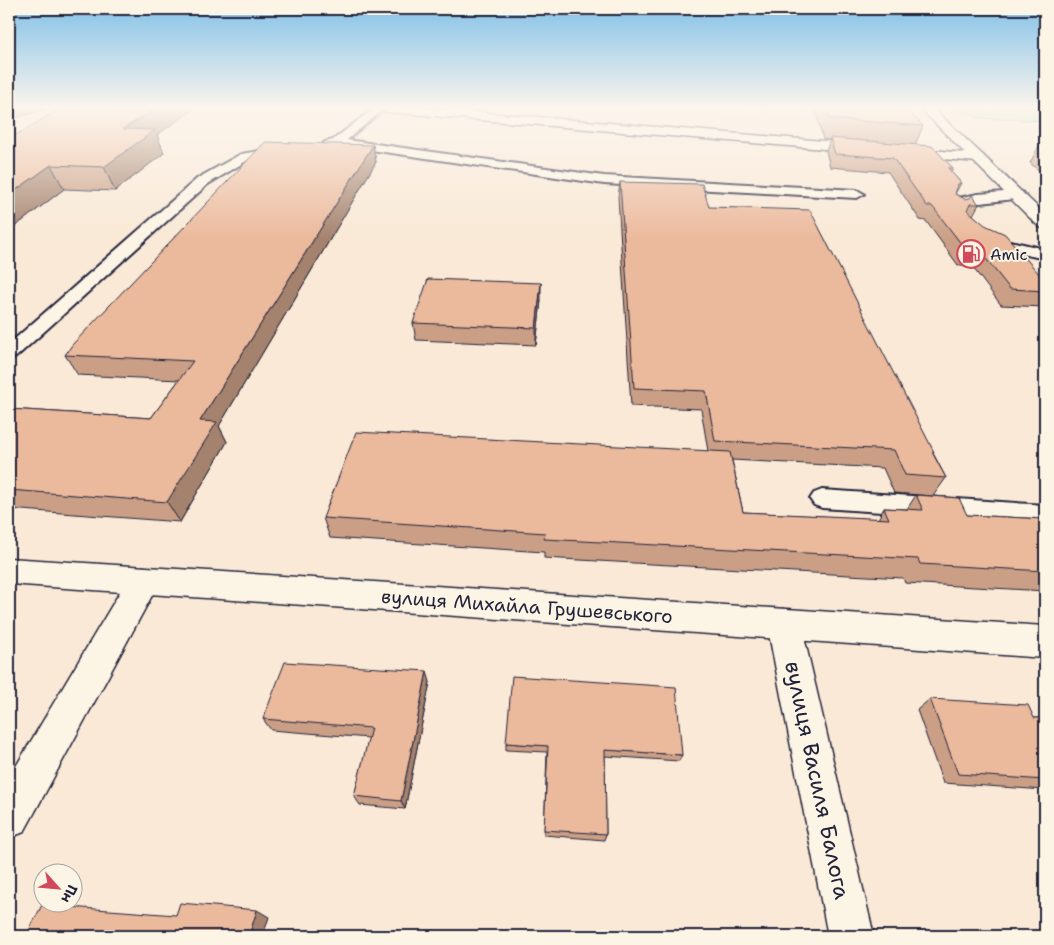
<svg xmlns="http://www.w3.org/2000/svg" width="1054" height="945" font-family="'Shantell Sans',sans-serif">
  <rect width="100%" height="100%" fill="#f9e9d6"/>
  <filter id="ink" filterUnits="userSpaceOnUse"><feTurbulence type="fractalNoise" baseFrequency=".02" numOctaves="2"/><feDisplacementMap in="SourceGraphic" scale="10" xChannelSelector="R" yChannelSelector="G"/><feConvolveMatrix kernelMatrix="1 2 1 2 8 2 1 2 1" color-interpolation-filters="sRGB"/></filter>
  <g filter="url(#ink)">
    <path fill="#f5dbc5" d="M633 108H844L862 131 631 117Z"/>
    <path fill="#add997" stroke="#687e69" d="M948 108H1045V121L978 118 972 114Z"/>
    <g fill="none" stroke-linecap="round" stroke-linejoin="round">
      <defs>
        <g id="service">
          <path d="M374 108H385L347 140 604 176 857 190 864 194 857 198 604 184 337 145 325 146 323 144 325 142 333 140Z"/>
          <path d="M282 147 286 148 288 151 286 154 248 160 208 184 16 357 9 359V344L198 178 241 154Z"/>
          <path d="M1017 191 1022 192 1024 195 1022 198 964 205 962 211 957 212 950 208 953 199 978 194Z"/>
          <path d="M987 232 1010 241 1045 249V259C1029 255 989 249 980 236L982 233Z"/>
          <path d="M822 490 1045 505V523L822 508 814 505 810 499 814 493Z"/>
        </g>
        <g id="minor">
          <path d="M381 108H430L978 154 983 155 985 158 983 161 978 162 387 112 382 111Z"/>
          <path d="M144 567 155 570 160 580 155 590 24 832 9 838V778L133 570Z"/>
          <path d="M784 609 796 613 801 624 874 936H828L767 624 772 613Z"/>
        </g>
        <g id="tertiary">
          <path d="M920 108H933L1045 214V228L1039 227Z"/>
          <path d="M9 558 1045 626V658L9 584Z"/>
        </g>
      </defs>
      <use href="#service" stroke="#22223b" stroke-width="4"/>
      <use href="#minor" stroke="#22223b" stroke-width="3"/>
      <use href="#tertiary" stroke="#22223b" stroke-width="3"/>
      <use href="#service" fill="#fcf5e5" fill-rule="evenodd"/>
      <use href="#minor" fill="#fcf5e5" fill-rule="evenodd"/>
      <use href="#tertiary" fill="#fcf5e5" fill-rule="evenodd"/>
    </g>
    <g fill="#ca9f86" stroke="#22223b">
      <path d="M800 108H905L923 126 915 145 953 168 951 172 961 183 955 194 965 199 979 204 973 215 1045 281V305L1044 307 1001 305 971 265H958L926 221 920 220 888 172 830 167 826 151 830 140 823 139 815 109H801Z"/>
      <path d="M157 135 164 153 115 191 64 189 9 231V139Z"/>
      <path d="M373 145 376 162 219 426 227 442 180 522 9 509V409L151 418 179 380 78 375 65 355Z"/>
      <path d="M1039 146 1045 147V176L1030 163Z"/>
      <path d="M620 182 709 207 934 452 933 453 946 478 933 496 894 493 883 468 732 460 743 512 878 519 884 508 907 509 916 495 967 515 1045 519V591L905 583 903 578 544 558V552L330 538 323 518 708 451 701 409 631 406 618 197Z"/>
      <path d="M541 300 536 345 416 340 413 323Z"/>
      <path d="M430 682 405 809 360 805 354 796 369 738 271 730 263 719Z"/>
      <path d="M930 699 1034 718H1045V790L943 783 917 710Z"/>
      <path d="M506 743 682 755 679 761 605 756 606 834 604 840 544 835 547 752 506 750Z"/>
    </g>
    <g fill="#a4826d" stroke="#22223b">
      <path d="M9 108H49L9 120Z"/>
      <path d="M157 108H196L157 135 164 153 115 191 104 167 123 129Z"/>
      <path d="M373 145 376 162 219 426 227 442 180 522 167 502 200 421Z"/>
      <path d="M51 165 64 189 9 231V195Z"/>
      <path d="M541 283V300L536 345V328Z"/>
      <path d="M427 671 430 682 405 809 401 801Z"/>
      <path d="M257 910 269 917 263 936H249Z"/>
    </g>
    <g fill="#ebb99c" stroke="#22223b">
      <path d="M62 108H157L123 129 155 130 104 167 51 165 9 195V139Z"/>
      <path d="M826 108H905L923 126 830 119Z"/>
      <path d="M830 138 932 146 953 168H948L961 183 958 184 955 194 965 199 970 198 972 195 979 204H970L967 210 985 225 1005 234 1045 281V291L1010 289 979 250H966L932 206H927L893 158 835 154Z"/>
      <path d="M265 142 373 145 200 421 217 422 167 502 9 490V409L151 418 193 361 65 355 72 345Z"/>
      <path d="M1039 146 1045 147V151Z"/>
      <path d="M620 182 702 184 709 207 810 210 934 452H932L946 478 905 475 894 450 715 441 706 391 634 388Z"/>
      <path d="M428 279 541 283 536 328 413 323Z"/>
      <path d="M356 432 730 452 743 512 889 519 884 508 923 510 916 495 959 498 967 515 1045 519V571L920 564 918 559 544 539 545 533 323 518Z"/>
      <path d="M285 662 427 671 401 801 354 796 371 728 263 719Z"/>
      <path d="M512 676 676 687 682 755 605 750 606 834 544 830 548 746 506 743Z"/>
      <path d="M930 699 1028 705 1034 718H1045V780L958 774Z"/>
      <path d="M180 903 257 910 249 936H26L42 905 176 915Z"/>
    </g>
  </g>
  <linearGradient id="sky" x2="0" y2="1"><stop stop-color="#81c1e8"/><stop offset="0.45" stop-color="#fcf5ed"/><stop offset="1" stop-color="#fcf5ed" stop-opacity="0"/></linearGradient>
  <rect width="1054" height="240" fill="url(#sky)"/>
  <defs>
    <symbol id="fuel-ring" viewBox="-11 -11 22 22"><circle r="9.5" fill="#fcf5e5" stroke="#d1495b" stroke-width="1.5"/><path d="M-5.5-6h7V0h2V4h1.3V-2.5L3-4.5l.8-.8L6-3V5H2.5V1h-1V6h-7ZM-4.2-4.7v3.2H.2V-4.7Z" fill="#d1495b"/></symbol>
  </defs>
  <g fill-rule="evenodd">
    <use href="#fuel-ring" x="955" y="238" width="32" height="32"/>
  </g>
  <g text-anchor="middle" stroke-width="4" stroke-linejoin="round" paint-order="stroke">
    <g font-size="16" fill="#22223b" stroke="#fcf5e5" text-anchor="start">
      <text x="990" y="260">Amic</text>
    </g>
    <g font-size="19" fill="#22223b" stroke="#fcf5e5">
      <text transform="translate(527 606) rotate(4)" y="7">вулиця Михайла Грушевського</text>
    </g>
    <g font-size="22" fill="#22223b" stroke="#fcf5e5">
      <text transform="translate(818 780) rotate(78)" y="8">вулиця Василя Балога</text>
    </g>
  </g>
  <rect width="1054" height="945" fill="none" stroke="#fcf5e5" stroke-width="30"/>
  <rect x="15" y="15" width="1024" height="915" fill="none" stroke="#22223b" stroke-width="2" filter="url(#ink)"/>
  <g transform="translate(58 888) rotate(117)"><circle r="24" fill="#fcf5e5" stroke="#a5a1a1"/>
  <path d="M0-4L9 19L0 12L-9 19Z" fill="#d1495b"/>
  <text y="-8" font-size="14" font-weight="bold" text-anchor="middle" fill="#22223b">Пн</text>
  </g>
</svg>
